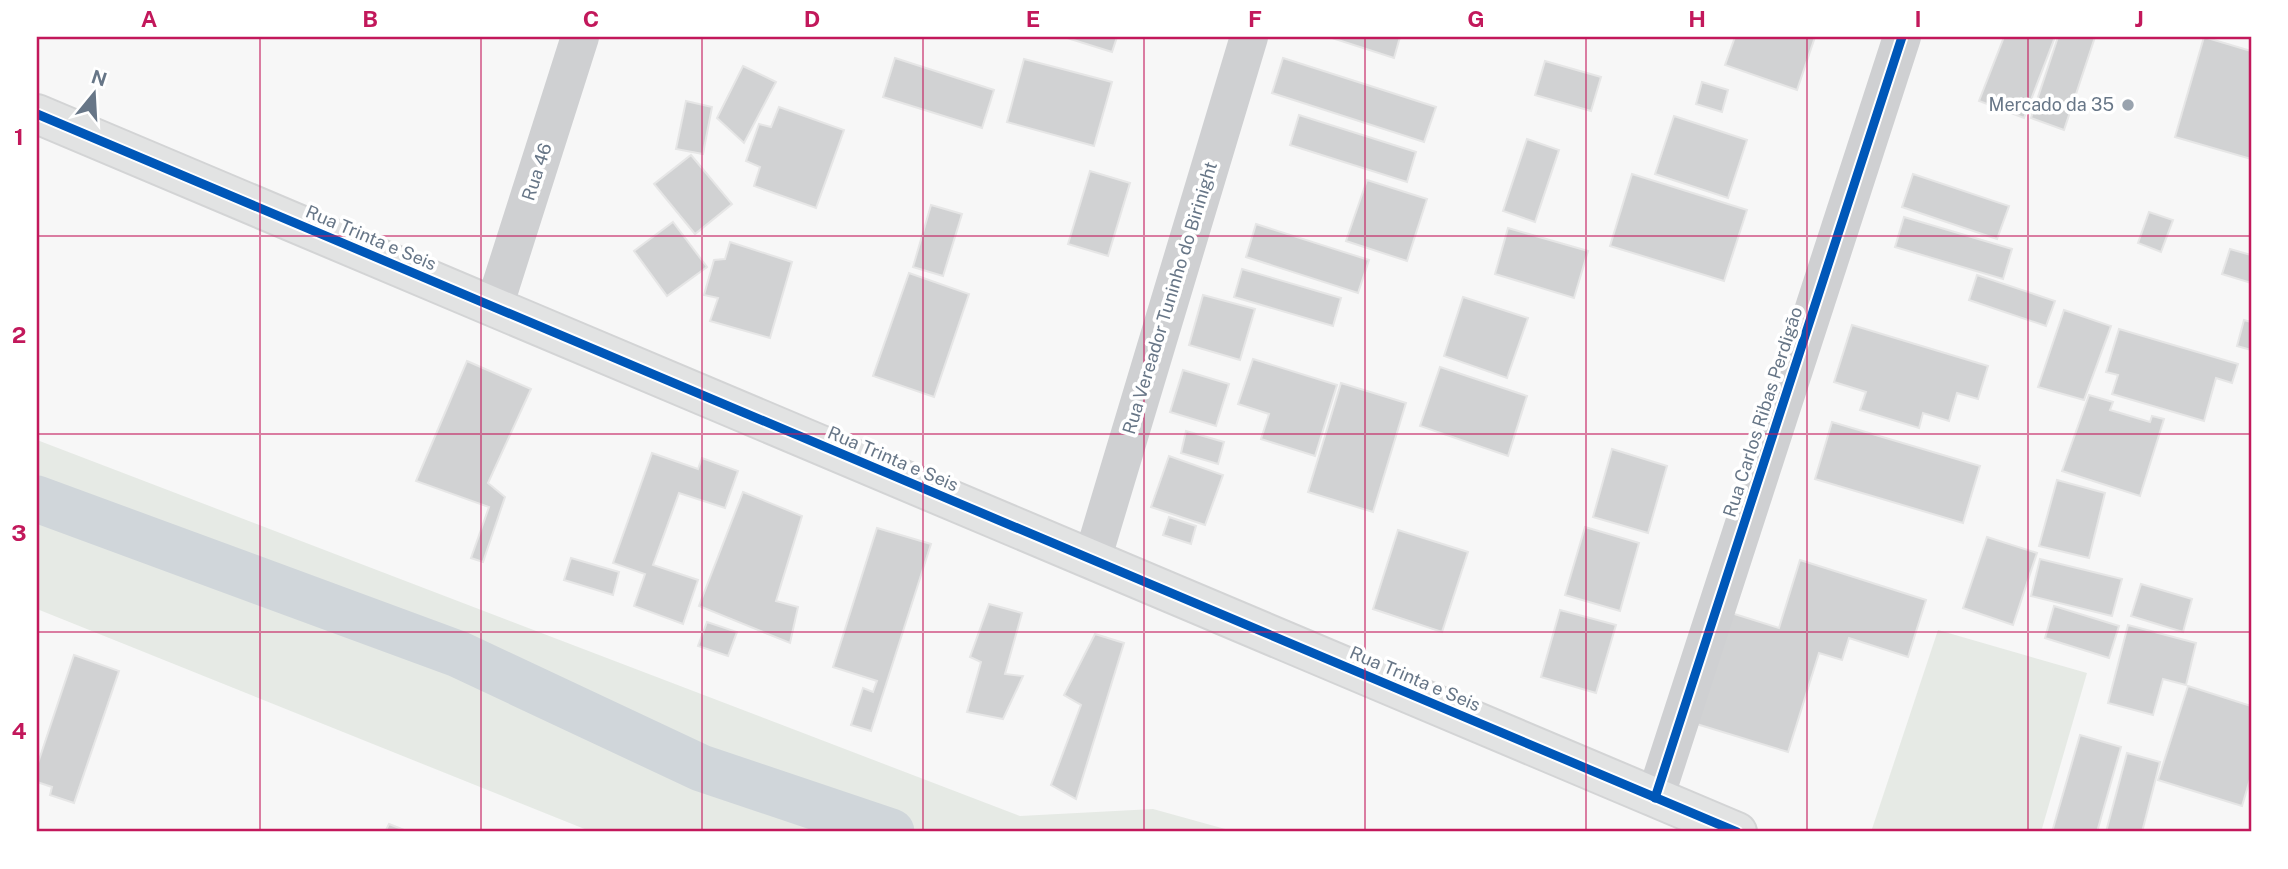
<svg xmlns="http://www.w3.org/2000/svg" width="2288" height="869" font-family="'Public Sans',sans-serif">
  <rect width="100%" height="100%" fill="#f7f7f7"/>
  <g fill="#e6eae5">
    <path d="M37 440 1020 816 1153 809 1236 832H592L37 609Z"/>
    <path d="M1938 630 2087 673 2041 832H1871Z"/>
  </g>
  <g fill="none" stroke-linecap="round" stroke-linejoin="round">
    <path stroke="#d0d6da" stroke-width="47" d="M37 499 458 654 701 768 891 832"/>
  </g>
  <g fill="#d1d2d3" stroke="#e6e6e6" stroke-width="2">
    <path d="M1064 37H1117L1112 52Z"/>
    <path d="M1329 37H1400L1394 58Z"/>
    <path d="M1735 37H1815L1797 90 1725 65Z"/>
    <path d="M2004 37H2055L2024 118 1979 101Z"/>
    <path d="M2058 37H2095L2064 130 2031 118Z"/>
    <path d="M2204 37 2251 51V159L2175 137Z"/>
    <path d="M895 58 994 90 982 128 883 97Z"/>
    <path d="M1283 58 1436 107 1424 142 1272 93Z"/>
    <path d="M1024 59 1112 82 1094 146 1007 122Z"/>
    <path d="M1545 61 1601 77 1591 111 1535 95Z"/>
    <path d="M743 66 776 82 744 143 717 118Z"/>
    <path d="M1702 82 1728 90 1722 112 1696 104Z"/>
    <path d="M686 101 712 107 703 154 676 149Z"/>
    <path d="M779 107 844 130 816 208 754 186 760 167 746 161 759 124 771 127Z"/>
    <path d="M1299 115 1416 152 1407 182 1290 145Z"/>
    <path d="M1674 116 1747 140 1728 198 1655 174Z"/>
    <path d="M1527 139 1559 150 1535 222 1503 211Z"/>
    <path d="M691 155 732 204 695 234 654 184Z"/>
    <path d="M1090 171 1130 183 1108 256 1068 244Z"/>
    <path d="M1632 174 1747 210 1724 281 1610 246Z"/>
    <path d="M1913 174 2009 206 1997 239 1902 207Z"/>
    <path d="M1367 180 1427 199 1407 261 1346 241Z"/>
    <path d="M931 205 962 214 943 276 913 267Z"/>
    <path d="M2149 212 2173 220 2161 252 2138 243Z"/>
    <path d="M1904 217 2012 249 2003 279 1895 247Z"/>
    <path d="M673 222 707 267 667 296 634 251Z"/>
    <path d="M1256 224 1369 260 1358 293 1246 257Z"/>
    <path d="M1508 228 1588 251 1574 298 1495 274Z"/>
    <path d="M730 242 792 262 770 338 710 321 718 298 704 295 714 260 725 259Z"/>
    <path d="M2230 249 2251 255V283L2222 274Z"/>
    <path d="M1242 269 1341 298 1333 326 1234 297Z"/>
    <path d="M909 273 969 294 934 397 873 376Z"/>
    <path d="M1977 275 2055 301 2046 326 1969 300Z"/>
    <path d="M1203 295 1255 309 1240 360 1189 345Z"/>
    <path d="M1463 297 1528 318 1507 378 1444 356Z"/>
    <path d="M2064 310 2111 326 2084 400 2038 387Z"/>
    <path d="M2244 320 2251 322V350L2237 346Z"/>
    <path d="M1852 325 1988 366 1978 399 1957 393 1949 421 1923 413 1919 428 1860 410 1866 392 1834 382Z"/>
    <path d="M2119 329 2238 364 2232 383 2216 378 2204 421 2112 394 2118 375 2106 372Z"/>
    <path d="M1253 359 1337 385 1315 456 1261 439 1269 414 1238 404Z"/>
    <path d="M467 361 531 389 488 483 505 497 483 562 471 558 489 507 416 481Z"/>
    <path d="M1440 367 1527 396 1508 456 1420 426Z"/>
    <path d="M1183 370 1229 384 1216 426 1170 412Z"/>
    <path d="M1341 383 1406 403 1373 512 1308 492Z"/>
    <path d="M2089 395 2113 402 2110 410 2150 422 2152 416 2164 419 2140 496 2062 471Z"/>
    <path d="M1832 422 1980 466 1963 523 1815 479Z"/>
    <path d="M1186 431 1224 442 1218 464 1181 453Z"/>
    <path d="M1612 449 1667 466 1648 533 1593 517Z"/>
    <path d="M652 453 698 469 702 458 738 471 725 508 679 493 653 565 698 580 683 624 634 606 645 574 613 563Z"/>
    <path d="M1169 456 1223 475 1205 525 1151 507Z"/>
    <path d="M2057 480 2105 493 2089 558 2039 546Z"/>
    <path d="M743 492 802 516 776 601 798 607 790 643 699 606Z"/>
    <path d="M1169 517 1196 526 1191 544 1163 535Z"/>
    <path d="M1585 527 1639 543 1620 611 1565 595Z"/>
    <path d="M877 528 931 544 871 731 851 725 863 688 873 692 877 681 833 667Z"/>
    <path d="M1398 530 1468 552 1442 632 1373 609Z"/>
    <path d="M1987 537 2037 553 2013 625 1963 608Z"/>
    <path d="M571 558 619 572 613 595 564 580Z"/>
    <path d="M2040 559 2122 579 2112 616 2031 596Z"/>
    <path d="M1800 560 1926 600 1908 657 1849 638 1842 660 1819 653 1788 752 1690 722 1725 611 1779 628Z"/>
    <path d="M2141 584 2192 599 2183 632 2131 616Z"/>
    <path d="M989 604 1022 613 1005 674 1023 676 1003 719 967 712 981 662 970 657Z"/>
    <path d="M2054 606 2119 626 2109 658 2045 638Z"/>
    <path d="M1560 610 1616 625 1596 693 1541 677Z"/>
    <path d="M707 622 737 632 728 656 698 646Z"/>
    <path d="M2128 625 2196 643 2186 685 2163 679 2153 715 2108 703Z"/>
    <path d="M1095 634 1124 643 1076 799 1051 785 1081 705 1064 695Z"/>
    <path d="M74 655 119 671 74 803 50 795 52 787 37 782V766Z"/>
    <path d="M2188 686 2251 706V776L2242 806 2158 780Z"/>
    <path d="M2080 735 2121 747 2097 832H2052Z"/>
    <path d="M2127 753 2160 762 2142 832H2106Z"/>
    <path d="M389 824 409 832H385Z"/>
  </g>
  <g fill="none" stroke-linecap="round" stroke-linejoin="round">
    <defs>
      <path id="major" d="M37 114 1737 832"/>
    </defs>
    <use href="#major" stroke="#d3d4d5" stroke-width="42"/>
    <g stroke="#cfd0d2" stroke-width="38">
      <path d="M494 307 580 37"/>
      <path d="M1092 560 1249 37"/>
      <path d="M1655 798 1902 37"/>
    </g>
    <use href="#major" stroke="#e2e3e3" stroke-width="38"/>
    <defs>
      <g id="cycleway">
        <path d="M37 114 1737 832"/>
        <path d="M1655 798 1902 37"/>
      </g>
    </defs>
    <use href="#cycleway" stroke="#fff" stroke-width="13"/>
    <use href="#cycleway" stroke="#0057b8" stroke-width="9"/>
  </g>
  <path fill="none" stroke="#c2185b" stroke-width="2" stroke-opacity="0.55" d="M260 37V832M481 37V832M702 37V832M923 37V832M1144 37V832M1365 37V832M1586 37V832M1807 37V832M2028 37V832M37 236H2251M37 434H2251M37 632H2251"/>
  <circle fill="#99a3ae" stroke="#fff" stroke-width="2.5" cx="2128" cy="105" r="7"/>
  <g text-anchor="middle" stroke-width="7" stroke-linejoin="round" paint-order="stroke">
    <g font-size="18" fill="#677687" stroke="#fff" text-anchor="end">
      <text x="2114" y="111">Mercado da 35</text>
    </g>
    <g font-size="18" fill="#677687" stroke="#fff">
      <text transform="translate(537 172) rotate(-72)" y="6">Rua 46</text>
      <text transform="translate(371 238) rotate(23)" y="6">Rua Trinta e Seis</text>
      <text transform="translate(1170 298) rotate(-73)" y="6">Rua Vereador Tuninho do Birinight</text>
      <text transform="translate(1763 412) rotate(-72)" y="6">Rua Carlos Ribas Perdigão</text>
      <text transform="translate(893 459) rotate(23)" y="6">Rua Trinta e Seis</text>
      <text transform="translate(1415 679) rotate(23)" y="6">Rua Trinta e Seis</text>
    </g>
  </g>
  <rect width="2288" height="869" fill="none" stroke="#ffffff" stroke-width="77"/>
  <g transform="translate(94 94) rotate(18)" stroke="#ffffff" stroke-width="5" paint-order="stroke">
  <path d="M0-5L12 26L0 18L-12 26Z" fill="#677687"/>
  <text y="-10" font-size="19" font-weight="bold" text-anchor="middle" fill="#677687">N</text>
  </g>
  <rect x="38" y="38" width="2212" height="792" fill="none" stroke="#c2185b" stroke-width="2.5"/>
  <g font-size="23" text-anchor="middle" font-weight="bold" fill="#c2185b">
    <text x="149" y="27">A</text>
    <text x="370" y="27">B</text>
    <text x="591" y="27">C</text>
    <text x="812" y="27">D</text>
    <text x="1033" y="27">E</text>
    <text x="1255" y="27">F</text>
    <text x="1476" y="27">G</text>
    <text x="1697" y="27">H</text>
    <text x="1918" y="27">I</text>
    <text x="2139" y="27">J</text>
    <text x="19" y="145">1</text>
    <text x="19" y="343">2</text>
    <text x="19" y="541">3</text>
    <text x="19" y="739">4</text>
  </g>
</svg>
